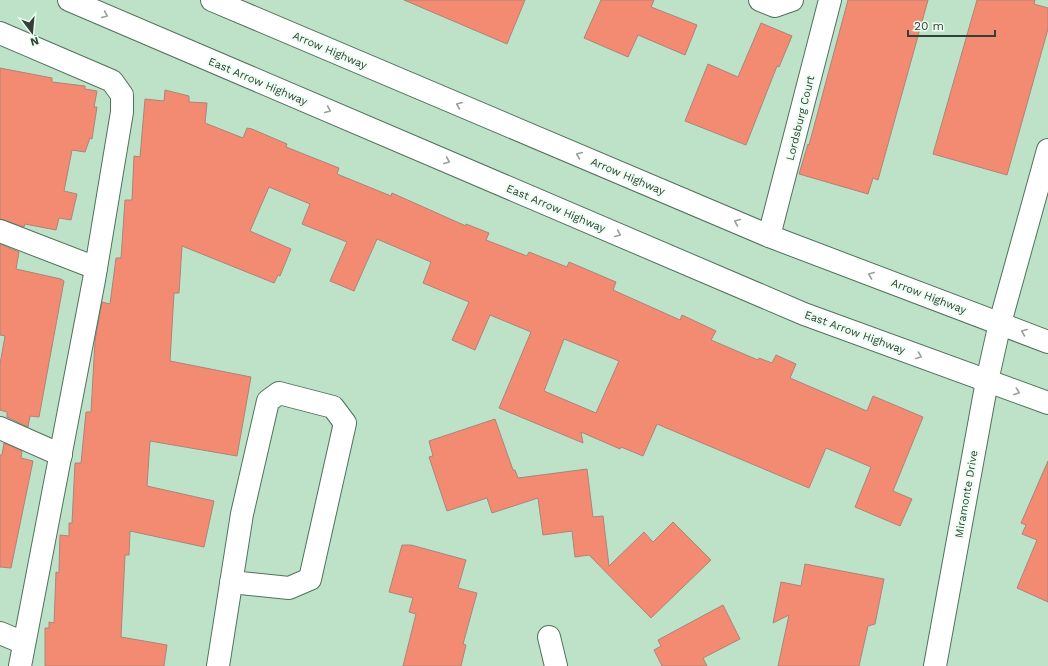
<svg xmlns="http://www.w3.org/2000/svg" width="1048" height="666" font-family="'Work Sans',sans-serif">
  <rect width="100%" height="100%" fill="#bee2c8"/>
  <g fill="#f38b73" stroke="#ac847a" fill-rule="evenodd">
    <path d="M404 0H525L507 44Z"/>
    <path d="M601 0H654L651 7 697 25 685 55 638 35 628 57 584 38Z"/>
    <path d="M848 0H928L878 180 873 178 868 194 799 174 808 144 809 145Z"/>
    <path d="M977 0H1035L1034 4 1048 8V29L1007 175 933 154Z"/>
    <path d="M761 23 792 36 779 67 777 66 746 145 685 121 708 64 738 77Z"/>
    <path d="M0 68 52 78V82L85 86V89L97 91 94 107H97L92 139 90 138 85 152 72 150 64 191 77 194 71 220 59 218 56 230 25 224 24 227 0 219Z"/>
    <path d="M165 90 189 96V102L207 103 205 123 243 138 247 128 252 129 287 144 286 147 339 168 337 174 391 196 392 193 466 226V224L489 233 486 240 527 256 529 252 567 267 569 262 616 282 613 290 680 320 682 315 716 331 711 340 758 360 759 358 772 363 776 355 796 364 790 378 867 411 873 396 923 417 893 491 912 499 900 526 855 507 871 467 826 448 809 488 657 424 643 456 621 447 620 449 581 432 583 443 499 408 531 332 490 315 475 350 452 340 469 302 423 283 431 262 377 239 354 291 330 281 347 242 302 224 310 204 269 187 250 231 291 249 280 276 278 275 274 283 182 246 179 293H174L170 361 251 377 237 456 150 441 147 486 214 501 204 547 130 531 129 555H125L121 637 167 645 164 666H45V628H49V622L54 623 56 572 59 573V570L60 535 69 536V523H72L75 463H81L86 412H91L95 341 102 302 110 304 116 258H121L125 200H132L134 156 140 157 145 99 164 101ZM564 339 619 361 596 413 544 391Z"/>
    <path d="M0 244 19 252 16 269 61 279 64 281 39 417 30 416 28 427 7 417V412L0 410V364L5 336 0 335Z"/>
    <path d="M495 419 513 470H515L518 478 587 469 593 517 603 516 609 566 644 532 653 542 673 522 711 560 651 618 589 555 575 557 572 531 543 535 538 498 492 513 487 498 447 511 429 457 433 456 429 441Z"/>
    <path d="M4 443 22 451 21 458 33 461 11 568 0 567V455H2Z"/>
    <path d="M1048 461V602L1017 588 1037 540 1022 534 1026 525 1021 523Z"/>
    <path d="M402 545H411L466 560 458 588 477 593 463 644 466 645 461 666H403L416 614 409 612 413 598 389 592Z"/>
    <path d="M805 564 884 579 875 624 868 626 859 666H778L789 615 773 623 781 582 801 586Z"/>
    <path d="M723 605 740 639 703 658 707 666H662L654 650 661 646 658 640Z"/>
  </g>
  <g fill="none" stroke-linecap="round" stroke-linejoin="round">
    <defs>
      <g id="minor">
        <path d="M760 0 775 6 792 0"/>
        <path d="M0 33 112 81 122 95V112L94 280 20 666"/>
        <path d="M0 231 96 268"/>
        <path d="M769 236 830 0"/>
        <path d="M0 428 61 455"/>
        <path d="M0 633 24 643"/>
        <path d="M549 637 556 666"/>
        <path d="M218 666 242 514 268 401 279 393 333 407 345 423 310 579 289 588 231 582"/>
        <path d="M935 666 987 381 1000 323 1048 150"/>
      </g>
      <g id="major">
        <path d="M69 0 804 314 1048 403"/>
        <path d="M212 0 769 236 1048 342"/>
      </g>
    </defs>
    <use href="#minor" stroke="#51715b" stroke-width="24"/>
    <use href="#major" stroke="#51715b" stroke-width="24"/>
    <use href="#minor" stroke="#fff" stroke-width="22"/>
    <use href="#major" stroke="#fff" stroke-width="22"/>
  </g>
  <defs><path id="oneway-chevron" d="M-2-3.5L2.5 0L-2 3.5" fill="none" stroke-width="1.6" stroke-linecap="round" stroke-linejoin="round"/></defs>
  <g stroke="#98a09a">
    <use href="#oneway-chevron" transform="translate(105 15) rotate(23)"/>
    <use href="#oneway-chevron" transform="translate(459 105) rotate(-157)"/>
    <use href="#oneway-chevron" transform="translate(328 110) rotate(23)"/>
    <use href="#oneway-chevron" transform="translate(579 155) rotate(-157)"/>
    <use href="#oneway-chevron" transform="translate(447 161) rotate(23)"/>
    <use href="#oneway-chevron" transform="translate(737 222) rotate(-157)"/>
    <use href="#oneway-chevron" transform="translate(618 234) rotate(23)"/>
    <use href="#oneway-chevron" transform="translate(871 275) rotate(-159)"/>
    <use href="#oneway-chevron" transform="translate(1024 332) rotate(-159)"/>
    <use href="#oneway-chevron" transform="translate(919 356) rotate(20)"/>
    <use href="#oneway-chevron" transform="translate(1017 392) rotate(20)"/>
  </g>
  <g text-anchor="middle" stroke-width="4" stroke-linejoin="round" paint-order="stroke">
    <g font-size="11" fill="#324036" stroke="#ecfef1">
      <text transform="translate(330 50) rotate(23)" y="4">Arrow Highway</text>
      <text transform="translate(258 81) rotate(23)" y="4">East Arrow Highway</text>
      <text transform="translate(800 118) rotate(-76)" y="4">Lordsburg Court</text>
      <text transform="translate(628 176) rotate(23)" y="4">Arrow Highway</text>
      <text transform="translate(556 208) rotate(23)" y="4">East Arrow Highway</text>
      <text transform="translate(929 296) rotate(21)" y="4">Arrow Highway</text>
      <text transform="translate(855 332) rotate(20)" y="4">East Arrow Highway</text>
      <text transform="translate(966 494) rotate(-80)" y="4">Miramonte Drive</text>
    </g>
  </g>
  <g transform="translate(32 32) rotate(164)" stroke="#ecfef1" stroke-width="3" paint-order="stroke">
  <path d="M0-3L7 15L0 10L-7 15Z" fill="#324036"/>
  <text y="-6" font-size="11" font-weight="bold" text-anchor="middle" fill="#324036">N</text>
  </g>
  <path d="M908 30v6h87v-6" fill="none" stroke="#324036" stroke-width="2"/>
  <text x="914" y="30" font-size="12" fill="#324036" stroke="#ecfef1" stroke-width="3" paint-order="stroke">20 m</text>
</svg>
